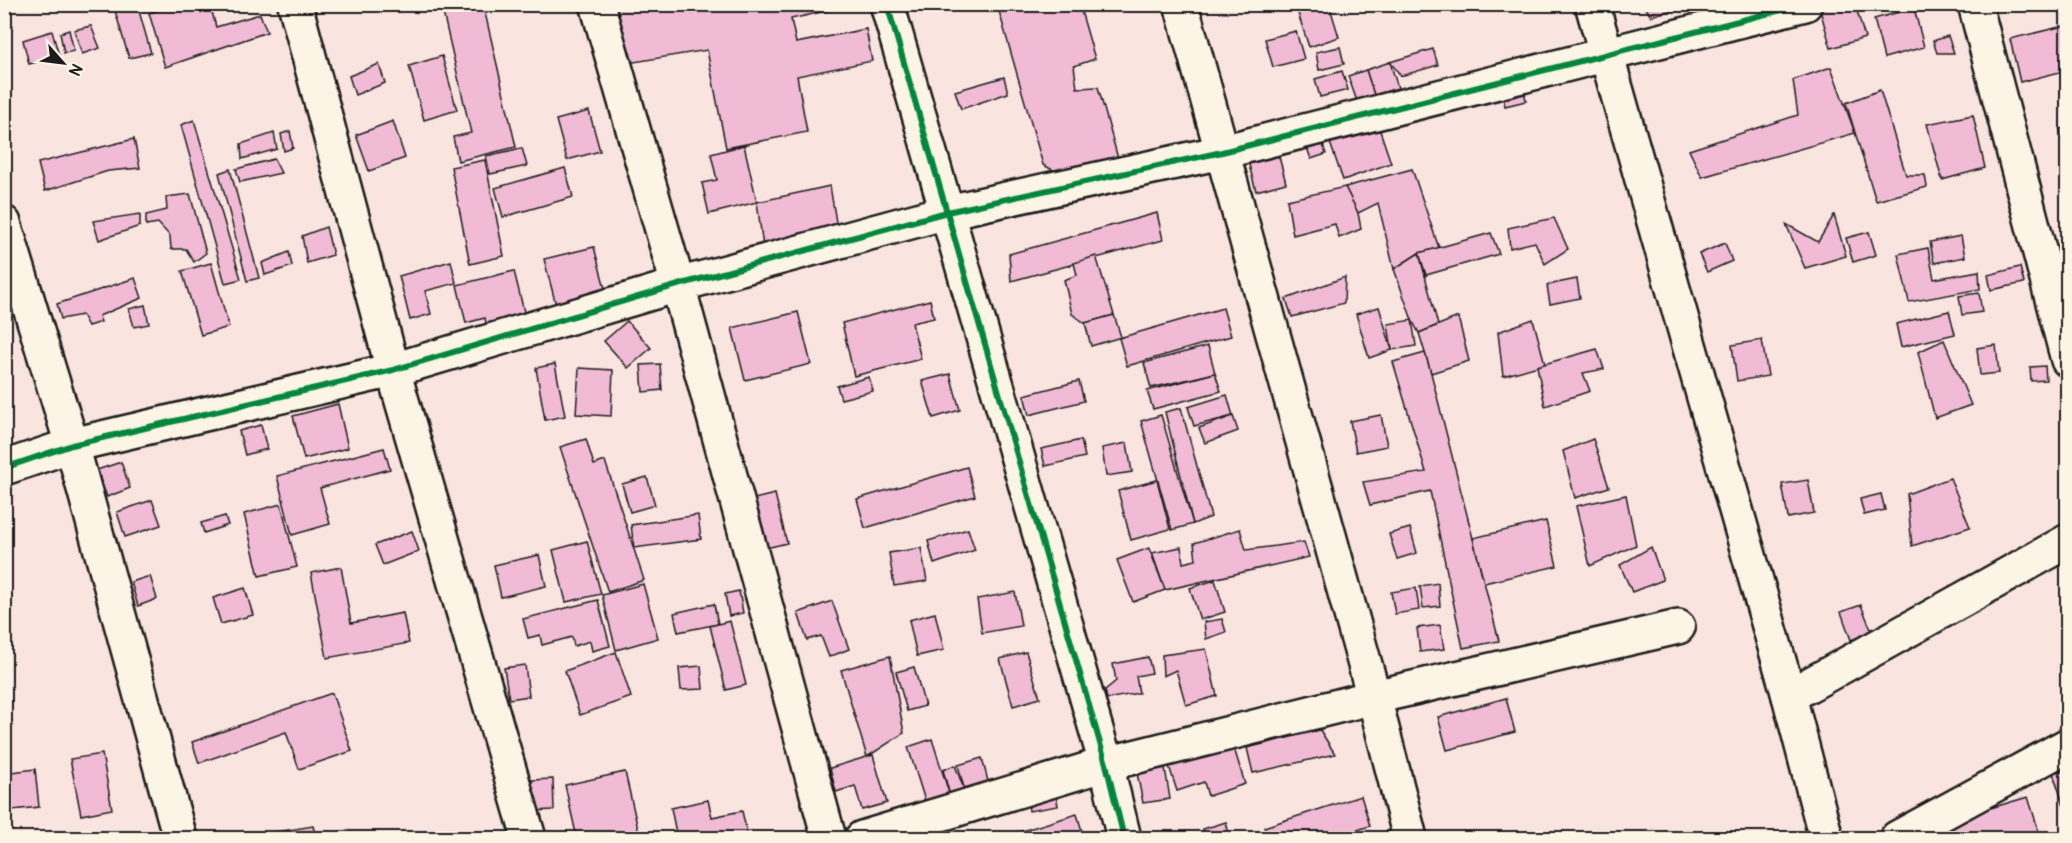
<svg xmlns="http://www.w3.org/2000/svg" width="2072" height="843" font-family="Pangolin,sans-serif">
  <rect width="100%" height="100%" fill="#f9e4e0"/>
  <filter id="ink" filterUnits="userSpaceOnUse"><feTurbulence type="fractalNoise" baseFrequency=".0167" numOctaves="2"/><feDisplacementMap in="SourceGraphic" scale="12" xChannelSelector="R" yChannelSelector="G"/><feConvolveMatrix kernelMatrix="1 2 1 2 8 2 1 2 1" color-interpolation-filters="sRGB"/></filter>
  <g filter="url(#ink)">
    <g fill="#f1bbd6" stroke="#1c1c1c" stroke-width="1.5">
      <path d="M113 4H137L151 53 129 58Z"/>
      <path d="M179 4H210L216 27 260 14 267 32 165 67 149 13Z"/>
      <path d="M441 4H483L516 147 458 161 453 137 471 133Z"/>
      <path d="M605 4H857L791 19 796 43 866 29 872 61 797 76 807 132 726 148 707 50 622 64Z"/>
      <path d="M997 4H1079L1095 59 1074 66 1077 88 1098 87 1119 162 1063 175 1043 165Z"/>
      <path d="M1295 4H1329L1339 37 1309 47Z"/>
      <path d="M1643 4H1671L1672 10 1651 16Z"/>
      <path d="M1671 4H1706L1672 10Z"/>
      <path d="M1838 4H1855L1865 38 1831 48 1820 10Z"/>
      <path d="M1914 8 1924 47 1884 58 1874 19Z"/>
      <path d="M2068 25V70L2020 82 2010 39Z"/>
      <path d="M91 26 100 48 82 54 74 30Z"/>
      <path d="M69 30 74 51 64 53 60 33Z"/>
      <path d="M52 31 59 56 29 64 23 40Z"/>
      <path d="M1296 31 1304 59 1273 67 1265 39Z"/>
      <path d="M1948 36 1954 53H1937L1933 41Z"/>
      <path d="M1340 47 1344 64 1319 70 1316 52Z"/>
      <path d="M1433 49 1438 65 1401 76 1390 62Z"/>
      <path d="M442 56 457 110 424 120 409 66Z"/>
      <path d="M1390 62 1398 88 1374 95 1366 70Z"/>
      <path d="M379 64 385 83 355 95 349 76Z"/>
      <path d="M1831 67 1855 133 1702 177 1689 150 1798 115 1793 80Z"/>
      <path d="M1366 70 1374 95 1357 101 1348 76Z"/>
      <path d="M1342 71 1348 90 1320 97 1315 79Z"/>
      <path d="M1004 77 1008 93 961 109 955 91Z"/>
      <path d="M1523 83 1526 101 1505 106 1501 88Z"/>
      <path d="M1880 90 1906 175H1925L1927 187 1876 201 1846 103Z"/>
      <path d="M589 111 600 151 567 160 556 120Z"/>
      <path d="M1973 115 1985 168 1942 180 1927 124Z"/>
      <path d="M1376 119 1391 163 1343 180 1328 137Z"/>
      <path d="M194 120 241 279 225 283 181 125Z"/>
      <path d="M393 121 405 158 369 171 356 135Z"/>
      <path d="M2068 128V142L2063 143 2060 129Z"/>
      <path d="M290 131 293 148 284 151 281 134Z"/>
      <path d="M274 133 277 149 242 159 241 144Z"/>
      <path d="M1320 135 1326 154 1311 159 1304 139Z"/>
      <path d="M134 139 140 168 108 171 45 191 38 163Z"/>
      <path d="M744 145 757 202 709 214 702 183 717 180 711 154Z"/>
      <path d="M522 148 527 166 490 174 486 156Z"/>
      <path d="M1278 153 1286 183 1256 191 1248 161Z"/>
      <path d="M274 159 281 173 240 182 236 169Z"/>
      <path d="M485 160 504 256 470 264 451 167Z"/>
      <path d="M565 168 573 197 503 217 495 188Z"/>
      <path d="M230 169 259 278 247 281 219 173Z"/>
      <path d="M1412 169 1439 248 1419 253 1394 269 1378 203 1358 213 1345 187Z"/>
      <path d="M830 186 839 240 764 254 757 202Z"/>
      <path d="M1345 187 1358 213 1361 229 1339 238 1335 224 1293 235 1287 200Z"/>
      <path d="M190 194 206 253 194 262 186 249H171L170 236 158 223 146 225V215L167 210 166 197Z"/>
      <path d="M1157 213 1163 240 1011 281 1009 254Z"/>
      <path d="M140 214V226L99 240 93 221Z"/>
      <path d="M1834 215 1846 256 1805 268 1786 224 1818 242Z"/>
      <path d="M1554 218 1568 249 1545 264 1535 242 1510 248 1508 228Z"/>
      <path d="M326 227 333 255 307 263 302 236Z"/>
      <path d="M1869 232 1876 255 1853 262 1846 238Z"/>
      <path d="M1491 233 1499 254 1426 275 1419 253Z"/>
      <path d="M1961 236 1965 257 1934 263 1930 242Z"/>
      <path d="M1725 243 1732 261 1707 272 1699 254Z"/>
      <path d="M594 247 606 292 556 305 544 259Z"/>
      <path d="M1928 248 1934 279 1979 271 1980 289 1909 302 1898 254Z"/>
      <path d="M289 252 292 266 265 275 262 263Z"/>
      <path d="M1419 253 1438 325 1419 333 1412 320 1394 269Z"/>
      <path d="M1096 256 1114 315 1085 323 1072 314 1064 280 1077 275 1074 263Z"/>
      <path d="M451 261 456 283 425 291 431 314 410 320 399 276Z"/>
      <path d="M211 263 229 327 201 335 182 271Z"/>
      <path d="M2020 267 2024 283 1991 290 1988 275Z"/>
      <path d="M514 271 527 324 488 333 485 318 466 323 457 285Z"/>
      <path d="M1345 277 1344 303 1292 317 1286 299Z"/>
      <path d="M135 278 142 298 99 316 101 322 88 326 82 315 61 319 57 304Z"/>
      <path d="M1577 279 1580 298 1550 304 1547 285Z"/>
      <path d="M1979 293 1982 312 1962 315 1959 296Z"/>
      <path d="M930 300 934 318 912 323 921 359 854 376 842 323Z"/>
      <path d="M145 305 149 324 134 327 129 309Z"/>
      <path d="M1379 307 1392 350 1369 358 1356 314Z"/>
      <path d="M1223 308 1231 336 1127 366 1119 338Z"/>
      <path d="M1949 311 1955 334 1901 347 1896 324Z"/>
      <path d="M798 312 811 364 745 380 732 328Z"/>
      <path d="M1114 315 1121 337 1091 346 1085 323Z"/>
      <path d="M1458 317 1469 361 1431 373 1419 333Z"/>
      <path d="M1533 319 1545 364 1503 376 1498 332Z"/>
      <path d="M1412 320 1416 346 1392 350 1388 324Z"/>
      <path d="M627 321 651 348 628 368 604 341Z"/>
      <path d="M1762 340 1768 376 1737 381 1732 345Z"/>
      <path d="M1944 340 1971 405 1935 418 1918 352Z"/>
      <path d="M1996 345 1999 373 1980 375 1977 348Z"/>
      <path d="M1208 346 1215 373 1151 388 1144 363Z"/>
      <path d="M1597 349 1604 369 1583 373 1590 391 1545 406 1537 366Z"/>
      <path d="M1425 353 1431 373 1499 641 1463 648 1430 491 1370 505 1363 482 1426 472 1393 362Z"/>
      <path d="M555 364 565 416 545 420 536 368Z"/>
      <path d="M660 364 662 390 643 392 641 365Z"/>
      <path d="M2045 366 2046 380 2031 381 2030 367Z"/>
      <path d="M579 368 613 370 611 416 576 414Z"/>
      <path d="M1215 373 1221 391 1153 409 1147 391Z"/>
      <path d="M950 374 960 410 933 418 922 381Z"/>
      <path d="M869 377 873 391 841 399 837 386Z"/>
      <path d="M1079 381 1084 401 1029 415 1024 395Z"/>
      <path d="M1227 395 1233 416 1194 426 1188 407Z"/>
      <path d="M338 404 348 448 304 459 293 416Z"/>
      <path d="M1181 408 1211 517 1193 524 1165 412Z"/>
      <path d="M1161 415 1193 524 1172 530 1141 421Z"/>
      <path d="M1381 415 1387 446 1356 452 1350 421Z"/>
      <path d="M1233 416 1238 431 1205 443 1199 428Z"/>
      <path d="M261 425 267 449 245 455 239 431Z"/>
      <path d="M586 439 594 465 605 461 644 580 608 592 560 447Z"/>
      <path d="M1593 439 1609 487 1575 498 1563 451Z"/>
      <path d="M1081 440 1085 457 1045 466 1041 449Z"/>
      <path d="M1127 443 1132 472 1106 476 1102 448Z"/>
      <path d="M384 448 390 469 320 488 330 524 292 535 277 476Z"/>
      <path d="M121 462 130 488 107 497 97 470Z"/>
      <path d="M967 467 975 496 865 528 857 499Z"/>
      <path d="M647 477 655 505 630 512 622 484Z"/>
      <path d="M1950 478 1970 527 1912 546 1907 494Z"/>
      <path d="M1157 480 1170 529 1131 540 1118 491Z"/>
      <path d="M1808 480 1814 513 1788 518 1782 484Z"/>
      <path d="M775 494 787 543 766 548 754 499Z"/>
      <path d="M1881 494 1885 510 1864 515 1860 499Z"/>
      <path d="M1626 495 1636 545 1590 566 1576 506Z"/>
      <path d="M152 500 161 525 125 537 117 512Z"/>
      <path d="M281 504 297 567 259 576 244 514Z"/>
      <path d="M698 515 701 539 634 548 631 525Z"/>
      <path d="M225 516 228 525 204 533 201 523Z"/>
      <path d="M1546 521 1557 566 1484 583 1473 538Z"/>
      <path d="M1410 528 1417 553 1397 559 1389 534Z"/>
      <path d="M968 529 975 550 934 564 928 541Z"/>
      <path d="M1240 529 1246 550 1304 542 1309 557 1165 590 1152 553 1181 547 1183 563 1196 560 1194 543Z"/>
      <path d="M412 531 419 551 383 565 375 545Z"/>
      <path d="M587 541 601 594 566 602 553 550Z"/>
      <path d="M1651 547 1663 580 1632 592 1620 565Z"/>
      <path d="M921 548 927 581 894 586 889 553Z"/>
      <path d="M1149 548 1165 590 1133 602 1117 560Z"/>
      <path d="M539 555 546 586 501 597 494 565Z"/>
      <path d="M341 567 351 623 403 613 409 643 327 658 311 573Z"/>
      <path d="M150 576 157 599 138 606 131 582Z"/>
      <path d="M1215 580 1225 612 1200 620 1190 588Z"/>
      <path d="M1438 583 1440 606 1423 608 1420 586Z"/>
      <path d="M643 584 658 638 616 650 602 595Z"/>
      <path d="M245 588 253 615 221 624 213 598Z"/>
      <path d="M1416 588 1419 610 1395 614 1391 592Z"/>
      <path d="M739 591 743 613 729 616 725 594Z"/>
      <path d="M1015 592 1021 626 982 633 977 599Z"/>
      <path d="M598 600 610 646 592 651 590 641 574 646 572 637 542 645 540 635 528 638 523 619Z"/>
      <path d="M832 601 849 649 829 657 821 636 807 640 798 613Z"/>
      <path d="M714 604 718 624 678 632 674 613Z"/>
      <path d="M1861 605 1872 632 1851 640 1841 612Z"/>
      <path d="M935 613 944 650 917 656 909 620Z"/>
      <path d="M1222 619 1226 632 1206 639 1204 622Z"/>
      <path d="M730 621 746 685 726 690 710 626Z"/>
      <path d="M1440 625 1444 649 1420 652 1417 628Z"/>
      <path d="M1206 649 1217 696 1186 705 1176 670 1163 676 1162 655Z"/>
      <path d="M616 652 631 697 580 715 565 671Z"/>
      <path d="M1026 652 1040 698 1013 706 1000 659Z"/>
      <path d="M890 656 904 733 867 757 841 670Z"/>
      <path d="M1148 657 1152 673 1136 676 1139 693 1107 699 1105 690 1116 681 1113 664Z"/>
      <path d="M525 665 529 696 509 699 504 668Z"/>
      <path d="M701 666 703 689 681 690 679 668Z"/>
      <path d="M914 667 925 706 907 711 896 672Z"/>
      <path d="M332 693 352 751 299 769 286 732 199 763 192 742Z"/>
      <path d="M1506 698 1515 732 1447 750 1438 717Z"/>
      <path d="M1320 730 1335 754 1253 773 1247 748Z"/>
      <path d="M932 739 950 796 926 804 908 747Z"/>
      <path d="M1233 745 1245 784 1208 796 1204 782 1177 791 1169 766Z"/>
      <path d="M102 754 112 809 81 815 70 759Z"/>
      <path d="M873 755 887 803 862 810 855 786 836 792 830 768Z"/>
      <path d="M982 758 989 785 965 792 958 765Z"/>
      <path d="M955 765 965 792 950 796 943 770Z"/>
      <path d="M1165 768 1170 799 1143 803 1137 773Z"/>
      <path d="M35 769 39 807 4 811V773Z"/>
      <path d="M2068 770V818L2053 773Z"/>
      <path d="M625 772 640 838H577L565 785Z"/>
      <path d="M553 779 554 810 533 811 532 780Z"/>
      <path d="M1055 789 1058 806 1029 811 1027 793Z"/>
      <path d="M1361 796 1370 826 1331 838H1268L1264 827Z"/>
      <path d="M2028 797 2041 838H1907L1906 833Z"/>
      <path d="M708 800 712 817 742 811 748 838H677L671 808Z"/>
      <path d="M1077 814 1084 838H1007L1006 836Z"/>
      <path d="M1226 822 1230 838H1205L1203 829Z"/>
      <path d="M313 826 316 838H239Z"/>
    </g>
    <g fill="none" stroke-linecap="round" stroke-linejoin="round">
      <defs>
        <g id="minor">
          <path d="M295 4 393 370 529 838"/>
          <path d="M597 4 678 285 829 838"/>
          <path d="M887 4 1106 764 1124 838"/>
          <path d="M1181 4 1374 697 1410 838"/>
          <path d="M1592 4 1789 696 1826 838"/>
          <path d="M1975 4 2068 360"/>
          <path d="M4 223 72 445 180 838"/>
          <path d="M4 468 72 445 393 370 678 285 947 212 1222 152 1805 4"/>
          <path d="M1789 696 2068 541"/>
          <path d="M862 838 1106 764 1374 697 1678 627"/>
          <path d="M1897 838 2068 745"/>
        </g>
      </defs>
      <use href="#minor" stroke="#1c1c1c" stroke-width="38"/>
      <use href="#minor" stroke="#fcf5e5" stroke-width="33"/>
      <defs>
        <g id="cycleway">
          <path d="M887 4 1106 764 1124 838"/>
          <path d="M4 468 72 445 393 370 678 285 947 212 1222 152 1805 4"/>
        </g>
      </defs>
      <use href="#cycleway" stroke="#fcf5e5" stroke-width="10"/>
      <use href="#cycleway" stroke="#00873e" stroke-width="6"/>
    </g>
  </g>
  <rect width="2072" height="843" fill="none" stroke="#fcf5e5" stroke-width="24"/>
  <rect x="12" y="12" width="2048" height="819" fill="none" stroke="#1c1c1c" stroke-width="2" filter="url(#ink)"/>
  <g transform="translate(63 63) rotate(118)" stroke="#fcf5e5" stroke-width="4.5" paint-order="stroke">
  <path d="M0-4.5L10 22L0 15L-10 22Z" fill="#1c1c1c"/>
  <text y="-9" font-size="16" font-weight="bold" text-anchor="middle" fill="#1c1c1c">N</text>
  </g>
</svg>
